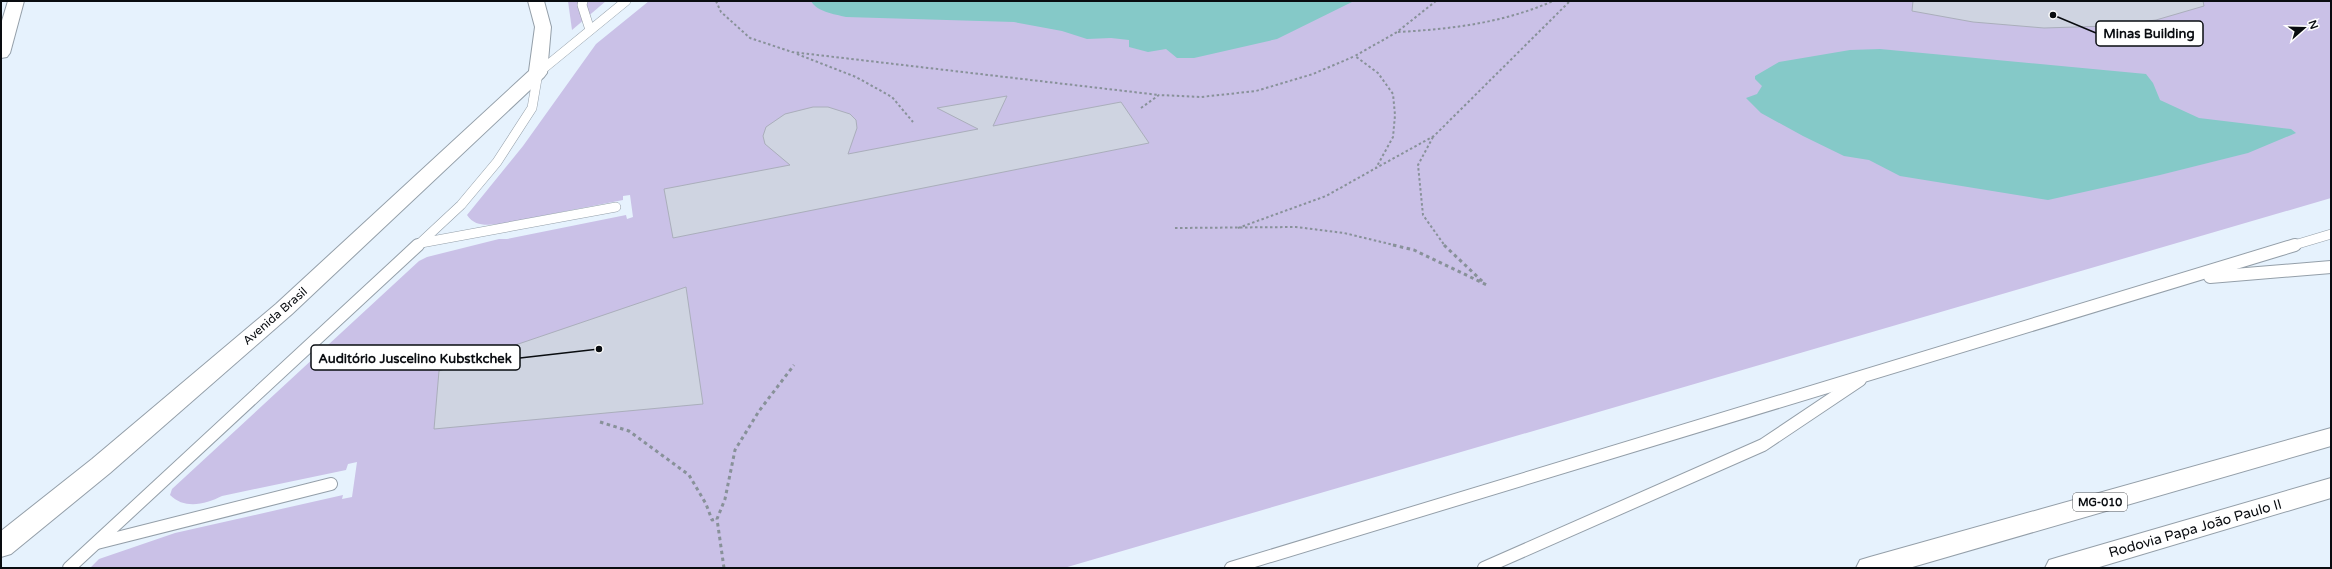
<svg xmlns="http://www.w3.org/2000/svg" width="2332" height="569" font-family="'Varela Round',sans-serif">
  <rect width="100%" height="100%" fill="#e6f2fd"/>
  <g fill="#cac1e7">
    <path d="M568 1H606L572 30Z"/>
    <path d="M649 1H2331V198L1064 568H90L99 559 175 533 343 495 342 499 352 497 357 462 348 464 346 470 222 496C206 504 185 510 170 495L172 489 419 261 427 257 499 239H507L626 215 627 219 633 217 630 195 623 196V200L500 224C487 225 475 227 467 215L523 146 596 44Z"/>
  </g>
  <g fill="#85c9c8">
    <path d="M811 1H1354L1277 39 1194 58H1177L1166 49 1148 52 1129 47V40L1111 38 1087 39 1062 31 1014 22 846 17C834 14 817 12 811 1Z"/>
    <path d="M1880 49 2146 74 2153 83 2160 100 2199 118 2291 129 2296 133 2248 153 2160 175 2048 200 1900 176 1869 160 1844 156 1803 136 1761 113 1746 98 1757 94 1762 86 1755 79V76L1779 62 1850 50Z"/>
  </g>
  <g fill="#cfd4e1" stroke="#aaaebb">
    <path d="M1913 1H2203L2204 6 2156 20 2107 26 2044 28 1973 22 1912 11Z"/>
    <path d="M1007 96 993 126 1121 102 1149 143 673 238 664 189 790 165 765 144 763 136 766 127 785 114 813 107H828L850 114 856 120 857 128 848 154 978 129 937 108Z"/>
    <path d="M686 287 703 404 434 429 439 371Z"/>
  </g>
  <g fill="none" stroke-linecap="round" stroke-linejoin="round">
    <defs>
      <g id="service-far1">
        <path d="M583 1 582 5 590 30"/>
        <path d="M421 243 616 207"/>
        <path d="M417 246 461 205 497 162 532 108 538 73 626 1"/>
        <path d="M2291 246 2331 234"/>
      </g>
      <g id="service">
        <path d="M2210 277 2331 267"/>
        <path d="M97 543 331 484"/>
        <path d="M69 568 418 245"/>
        <path d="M1231 568 2295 245"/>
        <path d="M1484 568 1763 445 1860 380"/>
      </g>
      <path id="minor" d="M8 1H24L10 53 7 57 1 58V24Z"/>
      <path id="tertiary" d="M528 1H544L551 27 547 73 544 77 292 314 110 473 11 554 1 557V531L92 459 276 304 529 71 535 27Z"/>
      <path id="primary" d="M2331 428V446L1909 568H1856L1860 560 1870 557Z"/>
      <path id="motorway" d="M2331 478V498L2096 568H2045L2049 560 2059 557Z"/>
    </defs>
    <use href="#service-far1" stroke="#949fa9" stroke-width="10"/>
    <use href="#service" stroke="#949fa9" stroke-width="14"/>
    <use href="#minor" stroke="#949fa9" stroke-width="2"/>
    <use href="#tertiary" stroke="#949fa9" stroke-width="2"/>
    <use href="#primary" stroke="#949fa9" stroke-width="2"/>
    <use href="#motorway" stroke="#949fa9" stroke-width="2"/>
    <g stroke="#889199" stroke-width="2" stroke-dasharray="2.5 2.5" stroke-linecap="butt">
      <path d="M716 1 721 12 750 38 792 52 1159 95"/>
      <path d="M1436 1 1397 32 1355 56 1378 73 1393 94 1395 115 1393 137 1376 168 1434 136 1570 1"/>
      <path d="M1398 32C1452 29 1503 23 1553 1"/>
      <path d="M797 54 856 77 892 97 913 122"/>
      <path d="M1141 108 1159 95 1201 97 1256 91 1313 74 1355 56"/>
      <path d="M1433 137 1418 165 1423 215 1445 246"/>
      <path d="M1175 228 1296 227 1344 233 1398 246"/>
      <path d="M1238 228 1326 196 1376 168"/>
    </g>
    <g stroke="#889199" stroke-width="3" stroke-dasharray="3.5 3.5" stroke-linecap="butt">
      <path d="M1393 245 1414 250 1487 285"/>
      <path d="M1444 245 1483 282"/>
      <path d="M600 422 629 431 689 475 706 504 712 520 717 519"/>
      <path d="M724 568 717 519 725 499 735 450 759 411 794 365"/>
    </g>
    <use href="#service-far1" stroke="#fff" stroke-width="9"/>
    <use href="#service" stroke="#fff" stroke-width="12"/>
    <use href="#minor" fill="#fff" fill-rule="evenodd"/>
    <use href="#tertiary" fill="#fff" fill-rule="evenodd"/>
    <use href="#primary" fill="#fff" fill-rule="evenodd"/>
    <use href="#motorway" fill="#fff" fill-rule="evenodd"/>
  </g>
  <g text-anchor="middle" stroke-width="4" stroke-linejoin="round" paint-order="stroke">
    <rect fill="#fff" stroke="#535558" stroke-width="1" x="2073" y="493" width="54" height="18" rx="3"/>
    <g font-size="11" font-weight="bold" fill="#090c10">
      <text x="2100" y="506">MG-010</text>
    </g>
    <g font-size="12" fill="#090c10" stroke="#fff">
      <text transform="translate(275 316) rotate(-41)" y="4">Avenida Brasil</text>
    </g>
    <g font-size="14" fill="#090c10" stroke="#fff">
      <text transform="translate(2195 528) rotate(-16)" y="5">Rodovia Papa João Paulo II</text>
    </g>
  </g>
  <path fill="none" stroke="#090c10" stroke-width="1.5" d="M2053 15L2096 33M599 349L520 358"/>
  <g fill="#090c10" stroke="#fff" stroke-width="1.5">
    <circle cx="2053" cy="15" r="4"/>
    <circle cx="599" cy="349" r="4"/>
  </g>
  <g fill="#fff" stroke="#090c10" stroke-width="1.5">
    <rect x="2096" y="21" width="107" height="25" rx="4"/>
    <rect x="311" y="345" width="209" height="25" rx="4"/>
  </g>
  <g font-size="13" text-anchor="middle" font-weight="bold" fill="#090c10">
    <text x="2149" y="38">Minas Building</text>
    <text x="415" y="363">Auditório Juscelino Kubstkchek</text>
  </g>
  <rect width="2332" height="569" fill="none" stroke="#090c10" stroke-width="4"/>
  <g transform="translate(2304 28) rotate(70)" stroke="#ffffff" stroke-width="3" paint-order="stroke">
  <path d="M0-3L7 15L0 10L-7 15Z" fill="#090c10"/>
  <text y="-6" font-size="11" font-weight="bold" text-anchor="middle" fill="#090c10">N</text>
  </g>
</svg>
